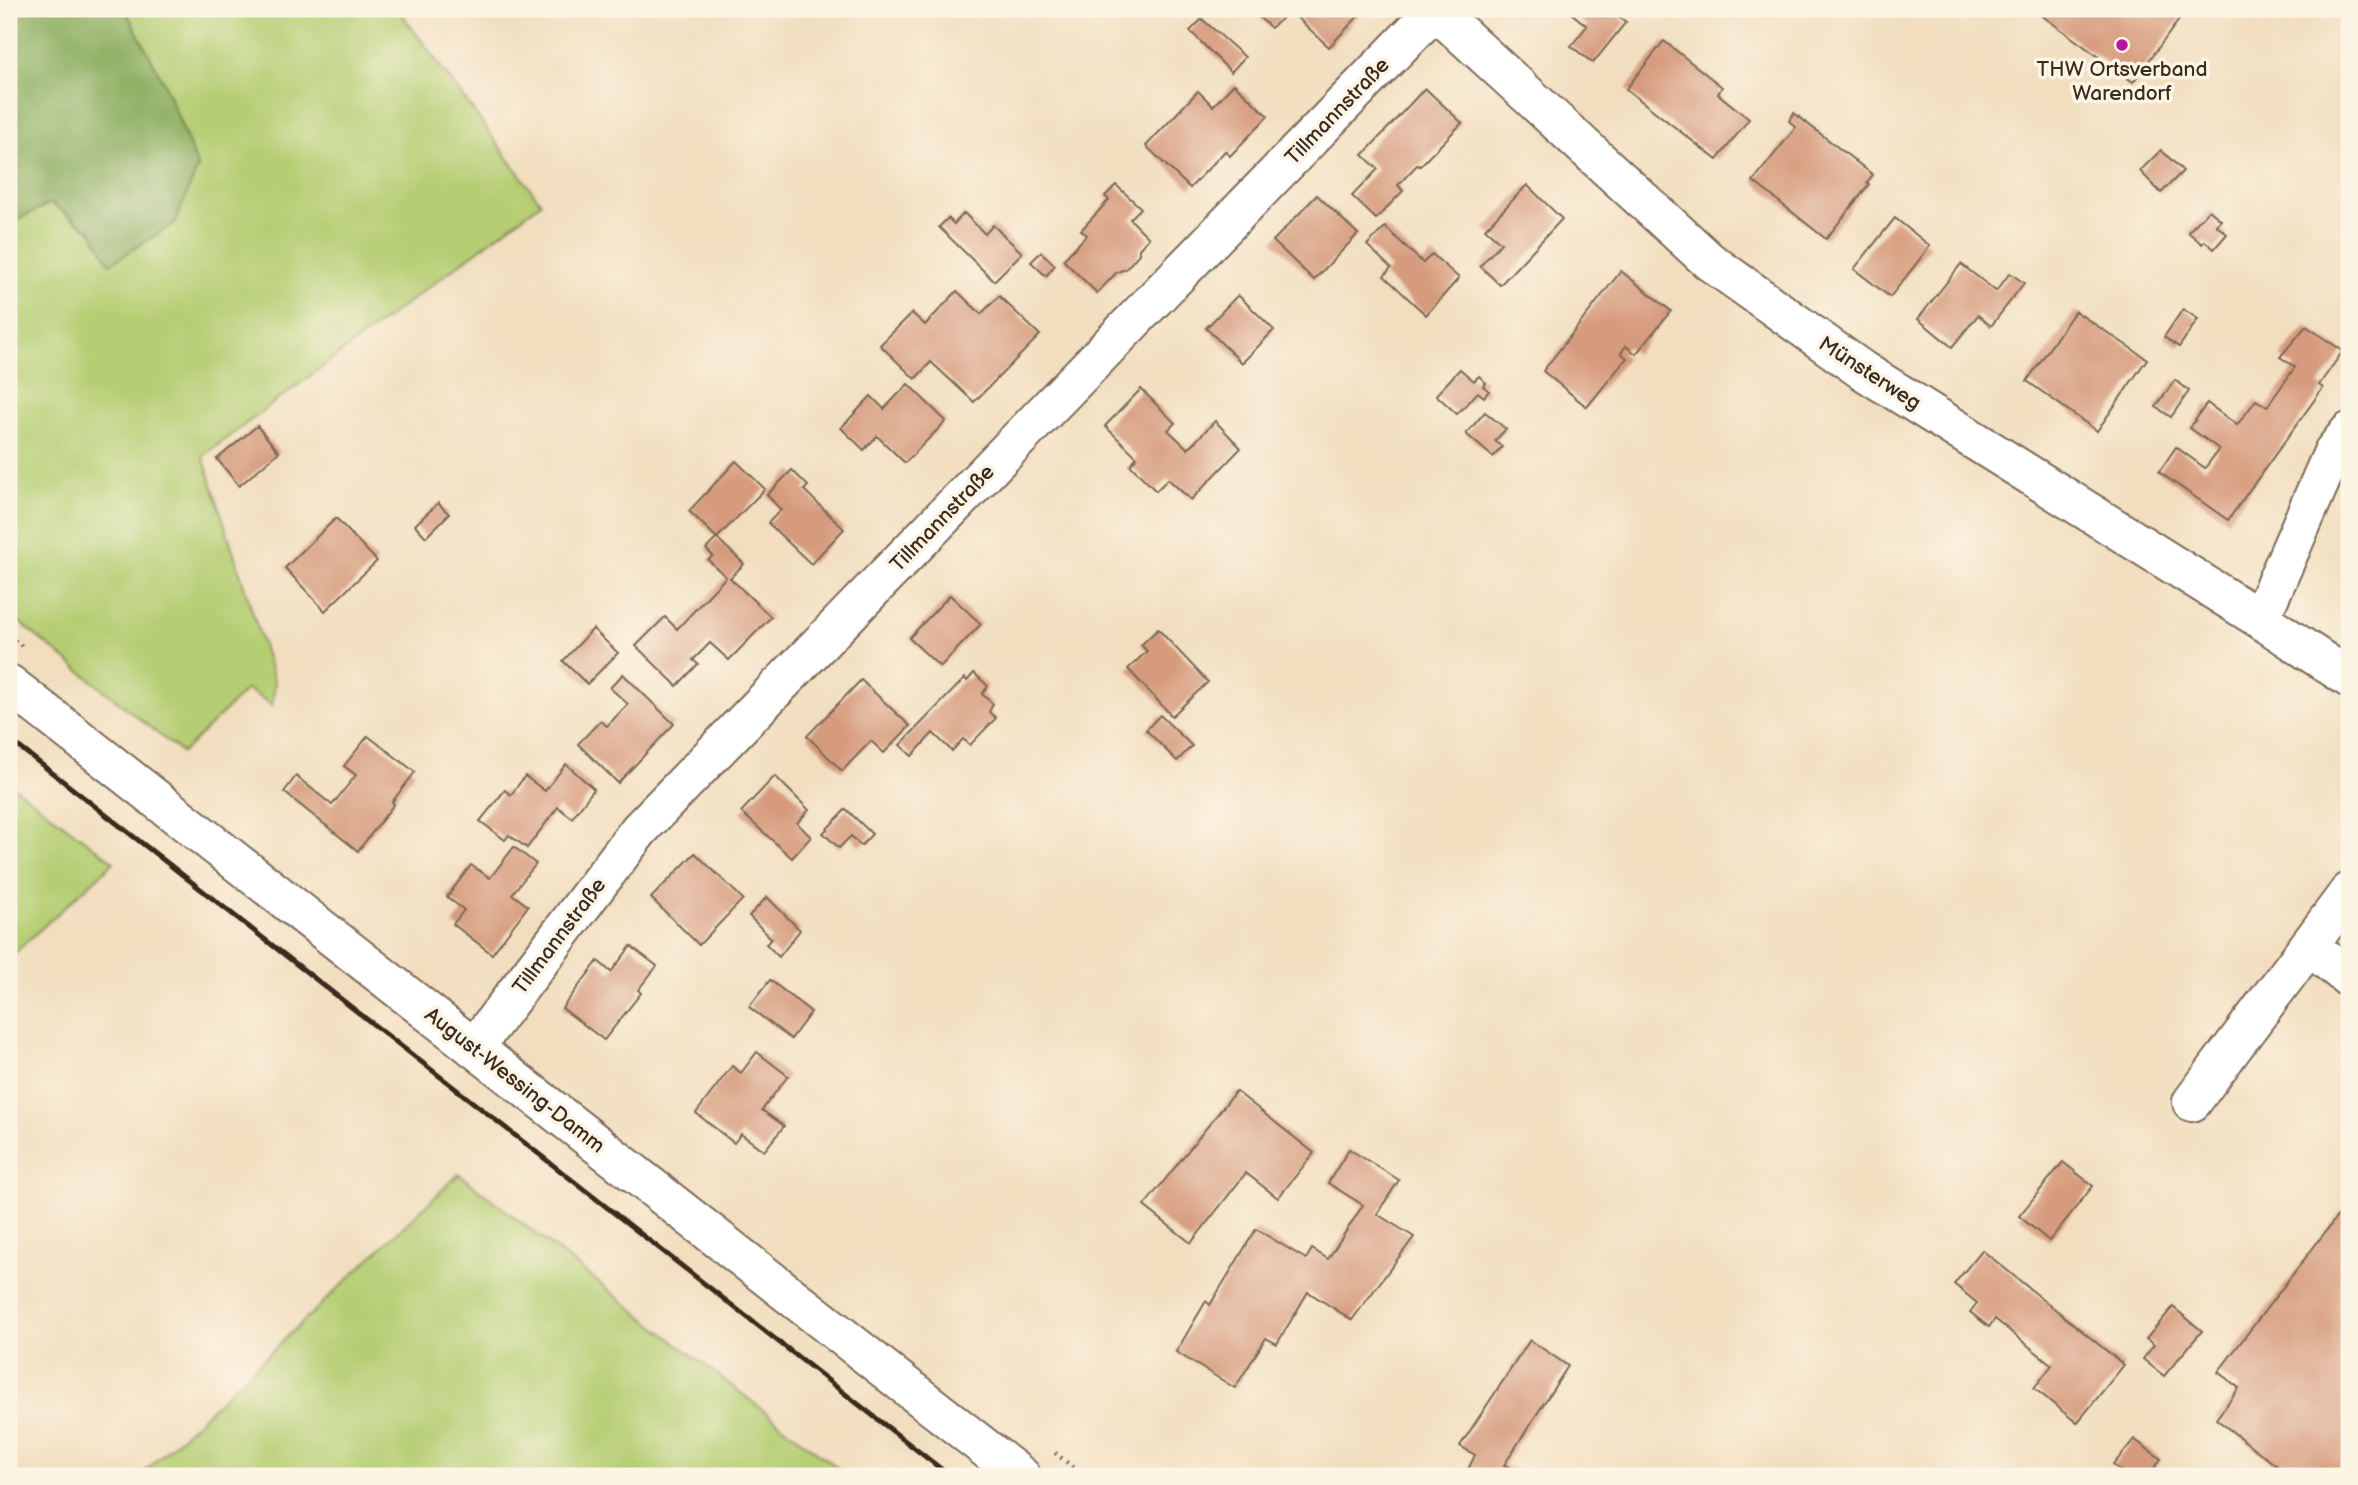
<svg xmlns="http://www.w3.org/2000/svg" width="2358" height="1485" font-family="'Balsamiq Sans',sans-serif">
  <rect width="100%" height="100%" fill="#fcf5e5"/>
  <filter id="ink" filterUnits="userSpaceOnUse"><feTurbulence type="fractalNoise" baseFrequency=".0143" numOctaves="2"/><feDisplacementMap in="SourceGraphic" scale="14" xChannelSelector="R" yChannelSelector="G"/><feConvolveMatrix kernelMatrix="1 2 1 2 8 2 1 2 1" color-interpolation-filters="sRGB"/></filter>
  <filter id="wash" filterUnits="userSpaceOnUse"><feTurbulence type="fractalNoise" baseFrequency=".00686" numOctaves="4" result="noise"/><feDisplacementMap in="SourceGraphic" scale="28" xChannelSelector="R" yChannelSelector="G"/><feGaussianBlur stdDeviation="1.57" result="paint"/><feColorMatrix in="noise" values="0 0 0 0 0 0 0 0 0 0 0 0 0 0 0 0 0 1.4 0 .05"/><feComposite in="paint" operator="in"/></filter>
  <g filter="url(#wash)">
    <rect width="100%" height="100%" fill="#f2debf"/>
    <g fill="#b5ce73" stroke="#787c48" stroke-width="2">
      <path d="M125 9H398L541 203 203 456 275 683 272 705 247 689 182 753 9 614V224L50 203 92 232 110 263 198 167 164 83Z"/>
      <path d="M9 783 114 862 9 958Z"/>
      <path d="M459 1174 818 1453 848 1476H140Z"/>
    </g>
    <path fill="#90b165" stroke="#666e42" stroke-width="2" d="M9 9H125L164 83 198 167 175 223 110 264 92 232 51 203 9 224Z"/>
    <g id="blocks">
      <g fill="#d69a7b">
        <path d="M1250 9H1365L1329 47 1290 11 1271 28Z"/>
        <path d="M1566 9H1608L1626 22 1593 63 1571 46 1587 26Z"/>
        <path d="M2033 9H2187L2133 82Z"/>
        <path d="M1202 19 1245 57 1231 72 1190 31Z"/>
        <path d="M1664 41 1722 87 1718 94 1749 119 1717 160 1626 89Z"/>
        <path d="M1234 84 1268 116 1230 156 1225 151 1190 188 1146 146 1198 91 1213 106Z"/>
        <path d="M1425 88 1462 123 1420 166 1417 165 1398 185 1403 191 1376 219 1352 196 1378 169 1363 155Z"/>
        <path d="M1794 113 1873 175 1867 182 1869 184 1826 239 1753 181 1796 127 1789 121Z"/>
        <path d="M2161 150 2183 171 2161 193 2140 171Z"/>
        <path d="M1116 185 1141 208 1130 219 1149 238 1139 249V254L1126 269 1117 272 1097 293 1063 260 1087 235 1081 230 1109 200 1105 196Z"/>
        <path d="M1527 185 1562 219 1500 285 1480 266 1501 243 1485 229Z"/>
        <path d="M1317 195 1358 234 1314 280 1273 241Z"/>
        <path d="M2209 210 2221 220 2216 225 2227 234 2214 249 2205 241 2202 244 2188 232Z"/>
        <path d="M964 213 985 234 993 225 1022 253 994 281 939 227 948 218 954 224Z"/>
        <path d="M1895 218 1930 246 1890 297 1854 269Z"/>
        <path d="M1385 227 1423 263 1432 254 1459 278 1426 315 1384 276 1391 268 1367 245Z"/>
        <path d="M1041 252 1055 265 1046 276 1031 262Z"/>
        <path d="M1961 264 1996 291 2010 273 2024 283 1991 326 1978 315 1952 347 1918 319Z"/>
        <path d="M1621 271 1671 311 1636 354 1626 346 1621 353 1627 358 1587 407 1543 371Z"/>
        <path d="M957 291 981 314 999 296 1040 335 974 402 931 362 915 379 880 345 912 313 925 325Z"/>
        <path d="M1238 295 1274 330 1242 363 1206 328Z"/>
        <path d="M2183 309 2198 319 2179 347 2164 337Z"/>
        <path d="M2075 311 2147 359 2097 431 2027 381Z"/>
        <path d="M2306 326 2343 351 2319 385 2323 388 2228 520 2159 472 2176 447 2205 468 2219 449 2190 428 2207 403 2237 425 2256 400 2267 407 2295 367 2280 357Z"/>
        <path d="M1460 369 1474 381 1479 376 1486 383 1483 386 1489 391 1484 397 1478 392 1457 414 1436 395Z"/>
        <path d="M2175 380 2189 391 2171 417 2156 407Z"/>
        <path d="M908 384 946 421 905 463 877 436 864 450 841 428 871 396 884 409Z"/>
        <path d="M1141 389 1175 423 1168 430 1188 449 1215 421 1241 448 1191 500 1168 479 1156 491 1130 465 1137 457 1105 426Z"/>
        <path d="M1485 412 1506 429 1495 441 1502 447 1493 457 1466 434Z"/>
        <path d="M257 426 279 452 239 486 217 459Z"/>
        <path d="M736 461 765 489 717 538 744 564 730 578 771 617 729 660 710 643 693 660 698 664 677 686 636 646 665 617 677 629 726 577 708 560 713 556 706 549 717 538 689 511Z"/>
        <path d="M792 470 808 486 804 490 844 529 811 564 768 523 781 510 767 495Z"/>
        <path d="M438 503 449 514 426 537 415 525Z"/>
        <path d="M336 518 377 561 325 611 285 568Z"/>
        <path d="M950 595 981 624 940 667 909 638Z"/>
        <path d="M593 629 618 653 587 684 563 661Z"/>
        <path d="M1158 629 1208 682 1172 716 1128 669 1147 651 1141 645Z"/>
        <path d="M974 673 988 686 982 694 993 704 989 712 996 718 970 745 963 739 952 751 933 733 912 756 900 745 965 678 967 681Z"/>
        <path d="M623 674 674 724 618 783 578 744 600 721 607 726 628 704 610 688Z"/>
        <path d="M861 680 910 726 884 753 871 741 842 771 807 736Z"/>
        <path d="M1160 715 1192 746 1177 761 1146 730Z"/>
        <path d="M368 736 415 772 392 802 394 804 358 851 284 792 296 776 332 805 356 775 344 766Z"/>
        <path d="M566 764 594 789 572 818 558 807 527 848 509 835 505 840 480 821 505 790 511 795 525 776 545 791Z"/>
        <path d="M775 776 809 810 797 823 811 837 792 858 741 812Z"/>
        <path d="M846 809 872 834 861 846 851 836 839 848 823 833Z"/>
        <path d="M514 847 536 864 512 894 528 906 492 954 453 924 464 910 447 897 471 865 490 878Z"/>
        <path d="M695 853 743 899 699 945 651 898Z"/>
        <path d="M767 897 800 930 779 957 766 944 772 939 749 916Z"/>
        <path d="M631 946 657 966 638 990 641 993 604 1040 562 1008 598 961 611 972Z"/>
        <path d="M770 980 811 1012 791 1039 749 1007Z"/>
        <path d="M757 1052 788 1076 762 1110 784 1126 764 1151 741 1134 734 1143 696 1113 732 1066 741 1073Z"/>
        <path d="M1236 1091 1314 1153 1278 1198 1246 1173 1191 1243 1144 1206Z"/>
        <path d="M1349 1149 1399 1180 1377 1214 1414 1237 1352 1320 1308 1292 1277 1344 1266 1338 1235 1388 1176 1352 1206 1301 1210 1305 1256 1229 1306 1259 1312 1249 1328 1259 1363 1205 1328 1183Z"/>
        <path d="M2063 1162 2093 1186 2049 1241 2019 1216Z"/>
        <path d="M2349 1201V1476H2290L2216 1419 2239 1388 2218 1372Z"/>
        <path d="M1982 1250 2124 1365 2077 1423 2034 1388 2052 1365 1995 1319 1989 1327 1970 1312 1977 1303 1954 1284Z"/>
        <path d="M2173 1307 2202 1331 2164 1376 2143 1359 2154 1345 2146 1339Z"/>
        <path d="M1530 1340 1568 1366 1504 1465 1528 1476H1465L1475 1455 1460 1446Z"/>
        <path d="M2134 1439 2161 1459 2148 1476H2127L2113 1465Z"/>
      </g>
    </g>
  </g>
  <g filter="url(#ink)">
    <use href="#blocks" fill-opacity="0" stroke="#7b6956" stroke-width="2"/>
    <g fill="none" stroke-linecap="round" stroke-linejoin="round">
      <defs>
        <g id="minor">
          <path d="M1434 9 1709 261 1862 370 2260 619 2349 678"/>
          <path d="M2260 619 2333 452 2349 432"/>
          <path d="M2309 946 2349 978"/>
          <path d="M474 1048 639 830 1435 10"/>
          <path d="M2192 1102 2349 892"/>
        </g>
        <path id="major" d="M9 684 1021 1476"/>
      </defs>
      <use href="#minor" stroke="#7b6956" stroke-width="42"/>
      <use href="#major" stroke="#7b6956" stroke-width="42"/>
      <g stroke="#7b6956" stroke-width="4.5" stroke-dasharray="2 5" stroke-linecap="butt">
        <path d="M9 636 22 646"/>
        <path d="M1055 1453 1084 1476"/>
      </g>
      <use href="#minor" stroke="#fff" stroke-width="38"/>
      <use href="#major" stroke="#fff" stroke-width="38"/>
      <path stroke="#3b2a1e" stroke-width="5" d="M9 739 950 1476"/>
    </g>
  </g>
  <circle fill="#b5179e" stroke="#fcf5e5" stroke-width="2.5" cx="2122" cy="45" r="7"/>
  <g text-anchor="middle" stroke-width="7" stroke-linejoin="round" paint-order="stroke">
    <g font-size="21" fill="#3b2a1e" stroke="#fcf5e5">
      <text x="2122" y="76">THW Ortsverband<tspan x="2122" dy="24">Warendorf</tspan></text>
    </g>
    <g font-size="21" fill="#3b2a1e" stroke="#fcf5e5">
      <text transform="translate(1337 111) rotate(-46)" y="7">Tillmannstraße</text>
      <text transform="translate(1870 373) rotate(33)" y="7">Münsterweg</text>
      <text transform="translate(942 518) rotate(-46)" y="7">Tillmannstraße</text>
      <text transform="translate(559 936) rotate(-53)" y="7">Tillmannstraße</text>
      <text transform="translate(515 1080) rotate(38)" y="7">August-Wessing-Damm</text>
    </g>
  </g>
  <rect width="2358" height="1485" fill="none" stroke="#fcf5e5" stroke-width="35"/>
</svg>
